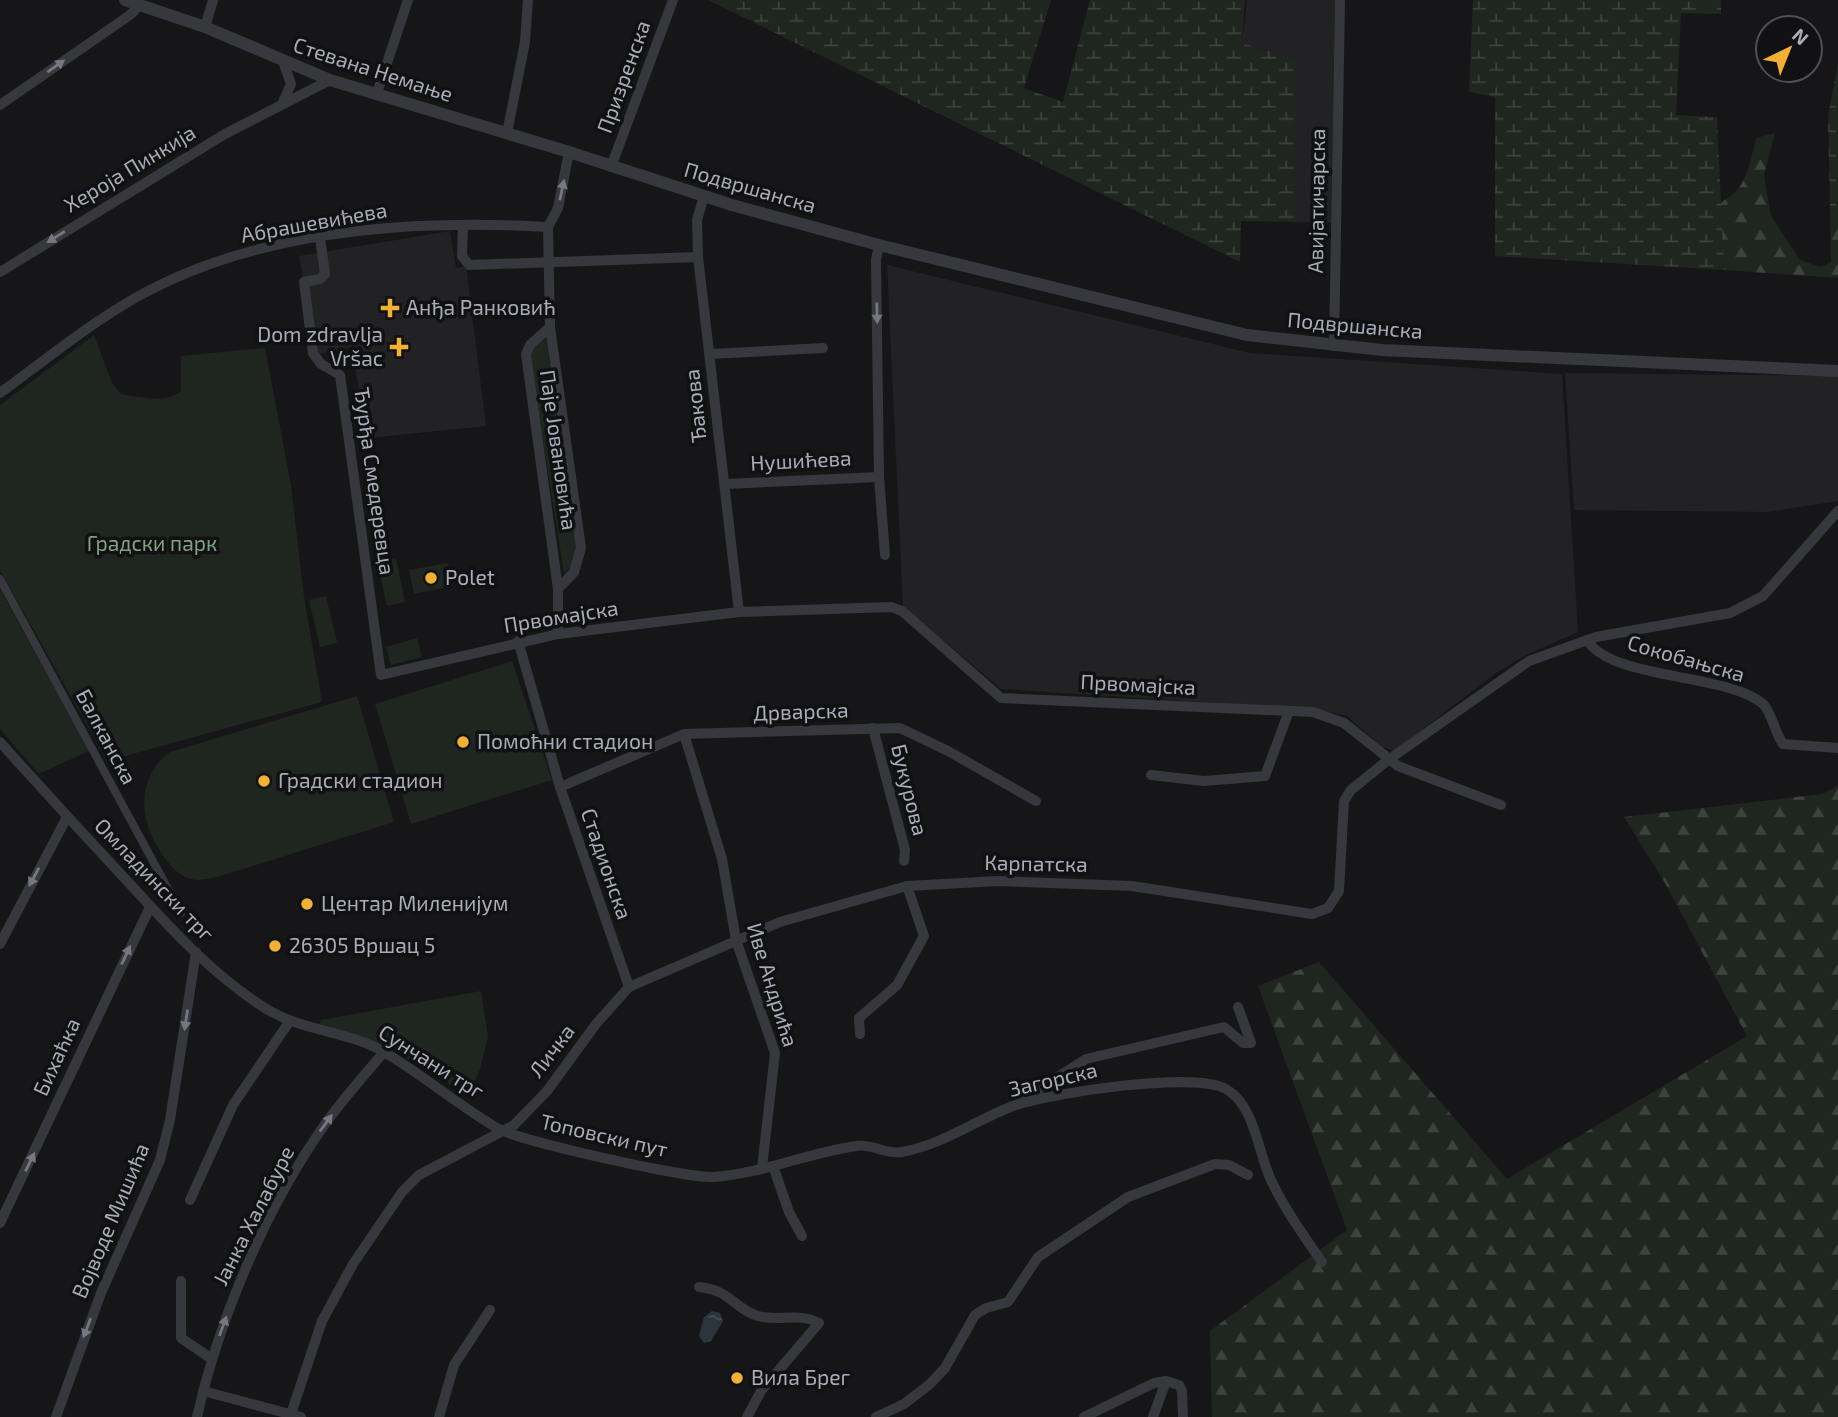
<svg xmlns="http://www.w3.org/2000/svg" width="1838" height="1417" font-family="'Exo 2',sans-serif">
  <defs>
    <pattern id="forest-firs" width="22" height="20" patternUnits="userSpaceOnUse" patternTransform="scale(1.75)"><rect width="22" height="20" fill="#1e261f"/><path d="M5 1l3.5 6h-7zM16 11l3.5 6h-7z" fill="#3c433d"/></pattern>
    <pattern id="wetland-marsh" width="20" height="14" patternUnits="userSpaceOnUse" patternTransform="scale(1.75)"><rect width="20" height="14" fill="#1e261f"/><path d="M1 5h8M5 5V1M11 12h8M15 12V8" fill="none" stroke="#3c433d"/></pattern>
    <pattern id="water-ripples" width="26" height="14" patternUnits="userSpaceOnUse" patternTransform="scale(1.75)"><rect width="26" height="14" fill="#2c353c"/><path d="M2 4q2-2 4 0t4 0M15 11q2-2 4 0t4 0" fill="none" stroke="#485056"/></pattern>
  </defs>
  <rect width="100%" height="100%" fill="#161618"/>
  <g fill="#222225">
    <path d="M1247 0H1335L1331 223 1295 222V59L1242 43Z"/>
    <path d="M450 231 456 268 466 266 486 426 369 438 351 348 318 354 299 256Z"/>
    <path d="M887 265 1250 353 1562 374 1578 632 1526 655 1496 673 1394 751 1382 747 1347 716 1316 709 1001 689 903 606Z"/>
    <path d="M1565 373 1838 376V501L1767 512 1574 510Z"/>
  </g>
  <g fill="#1e261f">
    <path d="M94 335 112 383 121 394C139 397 167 404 181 391V356L265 348 291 485 304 597 322 702 107 761 0 570V405Z"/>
    <path d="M546 339 577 551 576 561 564 574 530 357C532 348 537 342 546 339Z"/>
    <path d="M396 558 405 602 387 606 377 562Z"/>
    <path d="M448 563 453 586 414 594 409 570Z"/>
    <path d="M0 589 89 751 39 774 0 729Z"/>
    <path d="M326 596 337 643 320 647 309 600Z"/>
    <path d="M417 638 422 657 391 665 386 647Z"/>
    <path d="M512 661 552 780 411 824 375 704Z"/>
    <path d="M357 696 394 822 217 877C211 878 202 880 196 880 180 878 170 866 162 854 139 820 135 779 170 752Z"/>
    <path d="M481 991 488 1037 480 1069 468 1096 389 1047 319 1025 321 1020Z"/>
  </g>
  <g fill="url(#forest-firs)">
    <path d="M1775 133 1764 175 1771 216 1800 260 1821 267 1831 262 1830 205 1838 215V278L1724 270 1719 207C1723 198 1729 199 1735 192 1748 180 1752 154 1756 138Z"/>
    <path d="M1838 786V1417H1212L1210 1331 1347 1230 1258 986 1319 962 1507 1179 1747 1036 1665 883 1624 817 1822 794Z"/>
  </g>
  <g fill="url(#wetland-marsh)">
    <path d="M708 0H1051L1024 88 1063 102 1090 0H1245L1242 43 1295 59V222L1241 221 1240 262Z"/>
    <path d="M1473 0H1721V14L1681 13 1676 115 1717 117 1724 270 1495 256V97L1469 92Z"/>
    <path d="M1838 63V215L1830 205 1828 116Z"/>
  </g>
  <path fill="url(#water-ripples)" d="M712 1311 720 1313 723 1321 711 1341 704 1343 699 1336 704 1317Z"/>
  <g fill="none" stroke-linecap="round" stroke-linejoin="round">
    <path stroke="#37383d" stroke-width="8" d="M0 579 181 913"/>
    <g stroke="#37383d" stroke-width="10">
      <path d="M205 27 213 0"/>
      <path d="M377 93 408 0"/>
      <path d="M283 102 291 84 283 61"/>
      <path d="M0 105 130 15 139 6"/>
      <path d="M507 133 525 42 528 0"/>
      <path d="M611 167 673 0"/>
      <path d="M704 196 697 220 698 257 739 612"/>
      <path d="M463 226 462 256 469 265 698 257"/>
      <path d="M320 238 325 274 320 279 304 282 313 353 321 364 340 375 381 675 558 634 739 612 891 607 902 611 1001 698 1313 712 1344 723 1398 766 1501 805"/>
      <path d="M879 245 876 260 879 477 885 555"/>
      <path d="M0 272 225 134 330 80"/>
      <path d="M550 327 530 345 526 354 558 589V634"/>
      <path d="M1334 346 1340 0"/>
      <path d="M710 354 823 348"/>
      <path d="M0 393C44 361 88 325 135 298 257 229 411 219 548 227"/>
      <path d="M725 484 879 477"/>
      <path d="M558 589 574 572 581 548 550 327 548 227 558 208 569 152"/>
      <path d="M1587 640C1612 681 1731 673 1764 705 1772 714 1775 733 1783 744L1838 748"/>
      <path d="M518 641 560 787 629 987"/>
      <path d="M873 728 905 850 904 861"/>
      <path d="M684 734 722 859 736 940 775 1053 762 1168"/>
      <path d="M0 742C43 790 86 837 130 884 170 928 214 976 265 1008 303 1032 346 1030 384 1052 423 1075 458 1105 497 1128 518 1141 689 1179 715 1177 763 1173 808 1153 856 1146 872 1143 886 1155 902 1152 942 1145 976 1120 1013 1106 1050 1093 1194 1071 1226 1089 1255 1105 1258 1153 1271 1180 1285 1210 1304 1236 1322 1262"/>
      <path d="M1151 775 1204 781 1265 776 1289 711"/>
      <path d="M560 787 684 734 900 728 948 751 1036 801"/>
      <path d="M0 944 67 817"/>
      <path d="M860 1034 859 1018 897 985 924 936 907 886"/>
      <path d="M1019 1102 1086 1059 1224 1027 1243 1043H1251L1238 1007"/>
      <path d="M773 1166 789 1212 802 1236"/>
      <path d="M190 1200 233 1105 289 1022"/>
      <path d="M0 1223 150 907"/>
      <path d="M181 1281V1338L212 1359"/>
      <path d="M699 1287C731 1290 734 1309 758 1316 778 1322 799 1312 819 1323L761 1391 747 1417"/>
      <path d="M203 1391 301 1417"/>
      <path d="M56 1417 101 1293 160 1160 170 1120 196 952"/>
      <path d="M197 1417C219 1319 265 1210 323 1127 341 1101 363 1077 384 1052"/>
      <path d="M290 1417 322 1321 353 1264 402 1192 419 1175 514 1125 547 1091 596 1024 629 987 780 922 907 886 998 881 1132 886 1312 914 1328 908 1339 891 1344 801 1351 790 1388 760 1529 661 1596 637 1730 613 1763 596 1838 511"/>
      <path d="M439 1417 454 1365 490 1310"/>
      <path d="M876 1417 904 1404 930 1384 945 1368 975 1315 986 1308 1008 1302 1038 1257 1128 1197 1215 1164 1229 1165 1248 1175"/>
      <path d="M1084 1417 1154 1383 1166 1381 1179 1385 1182 1391 1183 1417"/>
      <path d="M1153 1417 1166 1381"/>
    </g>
    <path stroke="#37383d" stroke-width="12" d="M125 0 205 27 330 80 569 152 732 205 879 245 1247 335 1382 350 1838 371"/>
  </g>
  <defs><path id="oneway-solid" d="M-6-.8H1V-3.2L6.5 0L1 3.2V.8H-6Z" transform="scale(1.75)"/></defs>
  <g fill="#757881">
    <use href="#oneway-solid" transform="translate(56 66) rotate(-35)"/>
    <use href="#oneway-solid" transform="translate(562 190) rotate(-78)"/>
    <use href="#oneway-solid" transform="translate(56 237) rotate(148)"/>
    <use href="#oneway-solid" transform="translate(877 313) rotate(89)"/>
    <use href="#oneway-solid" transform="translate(34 877) rotate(118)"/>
    <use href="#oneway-solid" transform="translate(126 955) rotate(-65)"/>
    <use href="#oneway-solid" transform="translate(186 1020) rotate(99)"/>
    <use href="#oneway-solid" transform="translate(326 1123) rotate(-54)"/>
    <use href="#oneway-solid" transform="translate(30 1162) rotate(-64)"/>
    <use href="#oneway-solid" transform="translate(223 1326) rotate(-70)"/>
    <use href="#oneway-solid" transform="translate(87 1328) rotate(111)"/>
  </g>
  <g fill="#f2b134" stroke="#111113" stroke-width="2.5">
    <path d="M386.5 297.5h7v7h7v7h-7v7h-7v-7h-7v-7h7z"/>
    <path d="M395.5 336.5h7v7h7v7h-7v7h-7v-7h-7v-7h7z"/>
    <circle cx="431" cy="578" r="7"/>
    <circle cx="463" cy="742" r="7"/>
    <circle cx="264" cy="781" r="7"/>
    <circle cx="307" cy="904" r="7"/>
    <circle cx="275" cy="946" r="7"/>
    <circle cx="737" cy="1378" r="7"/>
  </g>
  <g text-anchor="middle" stroke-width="7" stroke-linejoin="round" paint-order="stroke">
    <g font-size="21" fill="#a8adb8" stroke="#111113">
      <text transform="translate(373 70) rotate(18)" y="7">Стевана Немање</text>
      <text transform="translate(624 77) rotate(-70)" y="7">Призренска</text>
      <text transform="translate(130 169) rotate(-31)" y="7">Хероја Пинкија</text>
      <text transform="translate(750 188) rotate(16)" y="7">Подвршанска</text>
      <text transform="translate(1317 201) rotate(-89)" y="7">Авијатичарска</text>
      <text transform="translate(314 223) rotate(-10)" y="7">Абрашевићева</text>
      <text transform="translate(1355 326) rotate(5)" y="7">Подвршанска</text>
      <text transform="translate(696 406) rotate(-96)" y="7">Ђакова</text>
      <text transform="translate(558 450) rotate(82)" y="7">Паје Јовановића</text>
      <text transform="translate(801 461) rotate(-3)" y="7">Нушићева</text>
      <text transform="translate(374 481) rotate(82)" y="7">Ђурђа Смедеревца</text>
      <text transform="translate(561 617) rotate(-9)" y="7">Првомајска</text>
      <text transform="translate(1686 659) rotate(16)" y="7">Сокобањска</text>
      <text transform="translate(1138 685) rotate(3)" y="7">Првомајска</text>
      <text transform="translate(801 712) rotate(-2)" y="7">Дрварска</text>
      <text transform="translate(106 737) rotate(62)" y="7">Балканска</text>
      <text transform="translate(909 790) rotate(76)" y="7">Букурова</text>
      <text transform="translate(606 864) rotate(71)" y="7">Стадионска</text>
      <text transform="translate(1036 864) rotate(1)" y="7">Карпатска</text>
      <text transform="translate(154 880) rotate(46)" y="7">Омладински трг</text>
      <text transform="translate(772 985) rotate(73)" y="7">Иве Андрића</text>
      <text transform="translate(552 1051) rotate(-53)" y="7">Личка</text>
      <text transform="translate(57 1057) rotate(-65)" y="7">Бихаћка</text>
      <text transform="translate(431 1062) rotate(32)" y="7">Сунчани трг</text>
      <text transform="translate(1053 1080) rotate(-13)" y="7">Загорска</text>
      <text transform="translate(604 1136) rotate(13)" y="7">Топовски пут</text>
      <text transform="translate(254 1216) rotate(-63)" y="7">Јанка Халабуре</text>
      <text transform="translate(111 1221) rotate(-67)" y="7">Војводе Мишића</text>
    </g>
    <g font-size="21" fill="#a8adb8" stroke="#111113" text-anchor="start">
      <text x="406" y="315">Анђа Ранковић</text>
      <text x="383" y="342" text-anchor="end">Dom zdravlja<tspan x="383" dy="24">Vršac</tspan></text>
      <text x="445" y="585">Polet</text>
      <text x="477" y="749">Помоћни стадион</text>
      <text x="278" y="788">Градски стадион</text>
      <text x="321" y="911">Центар Миленијум</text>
      <text x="289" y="953">26305 Вршац 5</text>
      <text x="751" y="1385">Вила Брег</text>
    </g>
    <g font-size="21" fill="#7fa381" stroke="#111113">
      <text x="152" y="551">Градски парк</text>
    </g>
  </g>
  <g transform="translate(1789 49) rotate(43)"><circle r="33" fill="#111113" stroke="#4d4f55" stroke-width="2"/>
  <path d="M0-5L12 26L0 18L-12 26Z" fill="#f2b134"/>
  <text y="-10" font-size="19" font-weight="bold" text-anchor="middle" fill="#a8adb8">N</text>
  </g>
</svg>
